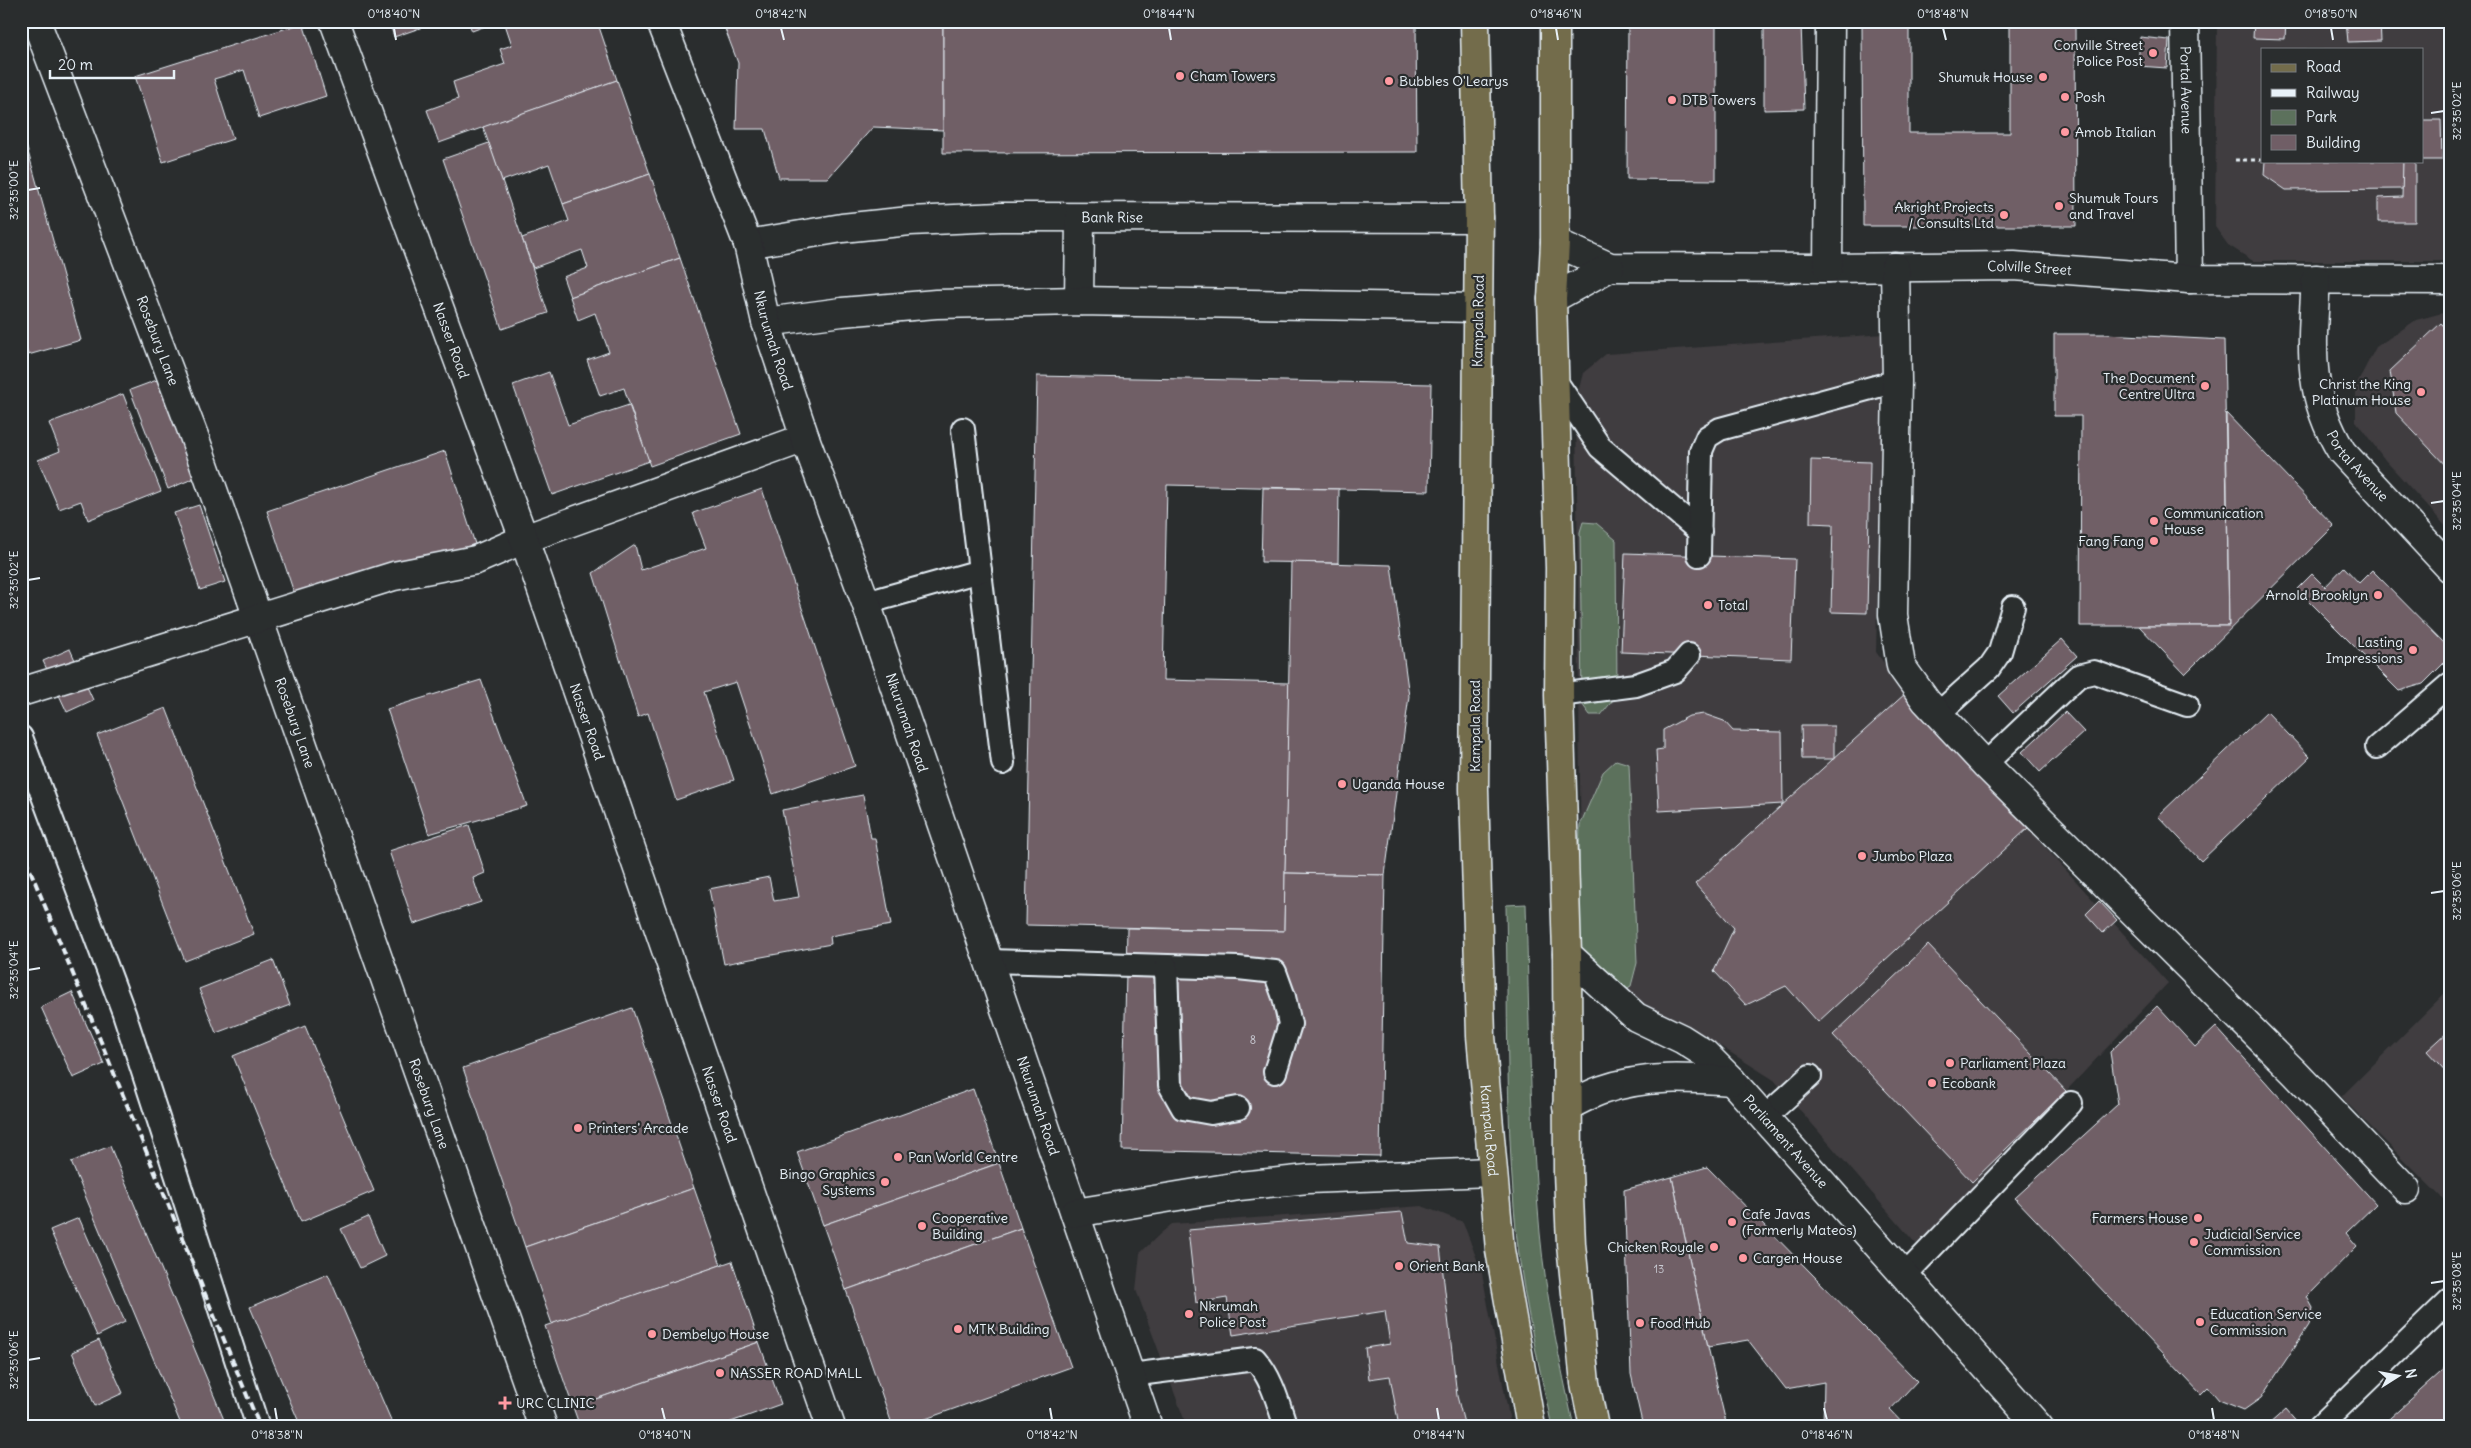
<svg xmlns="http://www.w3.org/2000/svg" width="2471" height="1448" font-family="Delius,sans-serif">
  <rect width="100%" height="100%" fill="#2a2d2e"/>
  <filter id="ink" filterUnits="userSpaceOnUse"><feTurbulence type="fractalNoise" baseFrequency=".02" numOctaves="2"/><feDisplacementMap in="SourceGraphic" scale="10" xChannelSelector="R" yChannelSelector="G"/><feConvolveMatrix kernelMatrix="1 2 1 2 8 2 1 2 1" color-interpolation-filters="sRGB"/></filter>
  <g filter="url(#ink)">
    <g fill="#3f3c3f" fill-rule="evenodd">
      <path d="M2217 21H2450V261H2253L2228 245 2215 227ZM2262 49H2422V161H2262Z"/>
      <path d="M2450 311V531L2385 460 2356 421V385L2376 347 2416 320Z"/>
      <path d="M1884 334 1876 652 1906 693 2168 983 1951 1213 1916 1244 1774 1080 1717 1044 1636 1008 1582 976 1576 400 1583 373 1606 354Z"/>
      <path d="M2450 988V1206L2341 1097Z"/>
      <path d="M1422 1206 1463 1222 1482 1273 1511 1427H1187L1136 1290 1140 1253 1161 1233 1172 1224Z"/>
    </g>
    <g fill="#5c715c" stroke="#a2b1aa">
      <path d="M1583 522 1596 523 1616 540 1617 695 1601 715H1590L1582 704 1580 532Z"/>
      <path d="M1616 760 1629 764 1637 963 1631 986 1615 995 1576 948 1580 825 1603 772Z"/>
      <path d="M1526 904C1529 1014 1530 1124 1540 1233 1546 1298 1560 1363 1574 1427H1552C1537 1355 1519 1281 1514 1207 1506 1107 1508 1006 1506 905Z"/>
    </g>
    <g fill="#705e66" stroke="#e8f1f8">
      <path d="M389 21H440L394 37Z"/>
      <path d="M468 21H499L472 31Z"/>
      <path d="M504 21H597L617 80 439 143 427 110 458 99 453 82 505 64 500 49 512 45Z"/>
      <path d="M722 21H943V130L873 127 828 178H779L765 129H736L738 63Z"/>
      <path d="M943 21H1416L1417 152 943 153Z"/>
      <path d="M1628 21H1716V180L1627 179Z"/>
      <path d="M1862 21H1909V133H2010V21H2075L2076 226H1863Z"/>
      <path d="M2254 21H2286L2285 39 2253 38Z"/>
      <path d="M2346 21H2380L2381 41 2348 42Z"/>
      <path d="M1764 22 1801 23 1804 109 1764 110Z"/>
      <path d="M303 23 326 96 259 118 244 70 214 79 233 139 163 162 135 76Z"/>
      <path d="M2140 37 2169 40 2167 68 2138 66Z"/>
      <path d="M617 80 650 174 563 204 549 164 502 181 483 127Z"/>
      <path d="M2422 120H2441L2442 160H2422Z"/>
      <path d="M21 127 81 340 28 355 21 332Z"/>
      <path d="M489 143 548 313 502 329 443 159Z"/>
      <path d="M2265 161H2403L2404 189 2286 190 2264 175Z"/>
      <path d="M2403 161H2415V222H2378V198L2402 197Z"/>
      <path d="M650 174 680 258 570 297 563 277 588 268 582 250 533 268 522 238 569 221 563 204Z"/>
      <path d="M680 258 741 434 650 466 624 388 600 396 587 360 609 352 595 313 578 320 570 297Z"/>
      <path d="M2441 323 2450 333V470L2396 413 2390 371Z"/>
      <path d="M2054 334H2105L2224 340 2229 626H2080L2081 416H2054Z"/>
      <path d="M549 372 568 425 629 405 649 461 552 495 513 385Z"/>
      <path d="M1037 376 1431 384 1429 491 1167 485 1163 680 1289 683 1284 931 1026 925Z"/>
      <path d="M157 380 195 478 168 489 130 390Z"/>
      <path d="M123 394 161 491 88 520 81 501 59 509 38 460 60 451 49 423Z"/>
      <path d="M2226 413 2334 526 2185 674 2139 626H2229Z"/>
      <path d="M445 451 475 544 297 602 267 511Z"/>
      <path d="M1811 460 1870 462 1867 613 1831 612 1833 524 1810 523Z"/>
      <path d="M1263 488 1339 489 1338 563 1261 562Z"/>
      <path d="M762 489 855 766 773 794 736 682 704 692 734 780 676 800 648 713 638 717 593 573 635 545 641 570 706 548 693 513Z"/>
      <path d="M199 505 225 582 200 590 174 513Z"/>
      <path d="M1625 553 1795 559 1791 659 1621 652Z"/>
      <path d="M1291 562 1391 565 1409 696 1385 875 1285 873Z"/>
      <path d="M2344 567 2359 583 2372 570 2450 649V657L2423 684 2399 691 2297 589 2312 574 2325 587Z"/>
      <path d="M2062 639 2077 656 2013 713 1998 696Z"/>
      <path d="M70 649 93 700 67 712 43 661Z"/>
      <path d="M481 680 527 806 429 834 387 709Z"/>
      <path d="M1906 693 2028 828 1818 1022 1786 986 1746 1005 1714 971 1734 928 1695 884Z"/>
      <path d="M166 708 254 934 185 961 97 735Z"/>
      <path d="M2065 712 2084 732 2040 772 2022 752Z"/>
      <path d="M2267 712 2310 757 2201 861 2158 816Z"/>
      <path d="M1704 714 1724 721 1733 731 1782 732 1783 804 1659 811 1656 750 1663 749V730L1689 716Z"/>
      <path d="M1801 726H1834V759H1802Z"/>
      <path d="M863 795 871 838H875L891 925 830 936 831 944 724 964 709 889 769 877 774 901 799 897 782 810Z"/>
      <path d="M469 825 485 873 473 878 481 902 414 924 389 851Z"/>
      <path d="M1285 873 1385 875 1380 1156 1122 1150 1127 928 1284 931Z"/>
      <path d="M2099 901 2117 920 2103 933 2086 914Z"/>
      <path d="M1928 945 2066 1091 1972 1182 1833 1035Z"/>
      <path d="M273 960 290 1005 216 1033 199 989Z"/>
      <path d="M72 992 104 1064 73 1078 41 1007Z"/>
      <path d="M2157 1006 2195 1047 2216 1027 2376 1204 2346 1233 2357 1246 2307 1297 2313 1308 2309 1325 2261 1398 2244 1410 2219 1400 2208 1387 2201 1394 2015 1198 2118 1104 2110 1052Z"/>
      <path d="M632 1008 694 1188 525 1247 463 1068Z"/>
      <path d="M305 1026 374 1191 301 1222 233 1056Z"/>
      <path d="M2450 1030V1076L2427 1051Z"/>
      <path d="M973 1089 999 1163 823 1225 797 1152Z"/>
      <path d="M110 1146 227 1427H182L71 1162Z"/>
      <path d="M999 1163 1021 1228 846 1290 823 1225Z"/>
      <path d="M1707 1167 1917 1381 1890 1410 1906 1427H1823L1824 1382 1786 1389 1748 1340 1708 1347 1672 1177Z"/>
      <path d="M1672 1177 1708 1347 1727 1427H1643L1631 1374 1624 1190Z"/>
      <path d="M694 1188 721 1265 552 1324 525 1247Z"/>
      <path d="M1402 1212 1408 1243 1440 1247 1457 1396 1465 1427H1399L1390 1376 1369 1379 1365 1348 1390 1344 1385 1311 1233 1335 1227 1298 1196 1303 1188 1230Z"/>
      <path d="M368 1217 385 1256 360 1268 341 1229Z"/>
      <path d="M79 1218 125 1322 97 1336 50 1230Z"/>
      <path d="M1021 1228 1071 1367 903 1427H893L846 1290Z"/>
      <path d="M732 1261 759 1342 573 1407 545 1326Z"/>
      <path d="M328 1274 394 1427H301L250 1307Z"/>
      <path d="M99 1340 123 1393 95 1406 72 1352Z"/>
      <path d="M759 1342 781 1404 717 1427H580L573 1407Z"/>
      <path d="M2450 1364V1427H2380Z"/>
      <path d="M2286 1409 2299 1424 2295 1427H2270L2268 1425Z"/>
    </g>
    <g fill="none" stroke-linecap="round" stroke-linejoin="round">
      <defs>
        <g id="lane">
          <path d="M1555 380 1600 447 1700 532"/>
          <path d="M1699 555 1701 451 1707 437 1720 429 1897 381"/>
          <path d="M980 571 1003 763"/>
          <path d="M866 603 980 571 963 429"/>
          <path d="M1559 695 1636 685 1675 671 1689 655"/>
          <path d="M1938 714 1989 668 2000 652 2013 607"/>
          <path d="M21 737 124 1013 258 1427"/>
          <path d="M2377 747 2450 684"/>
          <path d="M1985 764 2078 676 2094 672 2187 705"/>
          <path d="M989 961 1238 968 1275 972 1284 997 1290 1024 1275 1072"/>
          <path d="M1166 966 1170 1085 1183 1108 1211 1113 1238 1108"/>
          <path d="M1765 1117 1810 1076"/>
          <path d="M1905 1275 2071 1103"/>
          <path d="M1131 1375 1255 1359C1272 1378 1278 1403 1286 1427"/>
          <path d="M2319 1427 2450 1300"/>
        </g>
        <g id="street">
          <path id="s1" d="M36 21 194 436 543 1427"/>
          <path id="s2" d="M2185 21 2189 279"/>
          <path id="s3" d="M1555 242 1610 267 1828 268 2014 266 2189 279 2450 280"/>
          <path id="s4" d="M748 244 842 228 910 221 1000 217 1479 218"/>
          <path d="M1895 267 1897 381 1893 615 1901 666 1926 701 1985 764 2295 1073 2406 1189"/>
          <path d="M1828 268 1830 21"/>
          <path id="s5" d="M2316 279C2312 345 2306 394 2342 452L2450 568"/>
          <path d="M1552 299 1610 267"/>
          <path d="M1079 301 1080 218"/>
          <path d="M766 322 842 312 936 304 1079 301 1478 308"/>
          <path d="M21 692 394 576 476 560 524 539 805 438"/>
          <path id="s6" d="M1567 954 1636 1017 1682 1039 1704 1053 1732 1081 2039 1427"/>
          <path d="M1567 1106C1579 1101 1590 1094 1602 1090 1645 1075 1688 1078 1732 1081"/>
        </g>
        <g id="secondary">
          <path id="s7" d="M334 21 524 539 831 1427"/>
          <path id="s8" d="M661 21 748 244 766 322 805 438 866 603 1148 1427"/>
          <path d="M1075 1213 1239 1186 1308 1179 1491 1172"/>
        </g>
        <g id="primary">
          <path id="s9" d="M1475 21 1479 218 1474 789 1481 1036 1500 1250 1531 1427"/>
          <path d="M1555 21V242L1552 299 1560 568 1559 695 1567 954 1568 1173 1571 1244 1585 1383 1594 1427"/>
        </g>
      </defs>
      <use href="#lane" stroke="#e8f1f8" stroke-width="26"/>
      <use href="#street" stroke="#e8f1f8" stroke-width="31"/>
      <use href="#secondary" stroke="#e8f1f8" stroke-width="31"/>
      <use href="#primary" stroke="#e8f1f8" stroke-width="31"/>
      <path stroke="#e8f1f8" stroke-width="3" stroke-dasharray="4 4" stroke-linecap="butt" d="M2235 160H2262"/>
      <use href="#lane" stroke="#2a2d2e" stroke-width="22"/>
      <use href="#street" stroke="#2a2d2e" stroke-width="28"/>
      <use href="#secondary" stroke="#2a2d2e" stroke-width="28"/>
      <use href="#primary" stroke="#736c4b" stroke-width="28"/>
      <g stroke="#e8f1f8" stroke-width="4" stroke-dasharray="8 4" stroke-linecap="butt">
        <path d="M21 848 260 1427"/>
        <path d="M21 1408 29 1427"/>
      </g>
    </g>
  </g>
  <path fill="none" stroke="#e8f1f8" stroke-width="2" d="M394 28 396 40M781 28 784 40M1169 28 1171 40M1556 28 1558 40M1943 28 1946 40M2331 28 2333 40M2431 113 2444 111M28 190 40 188M2431 503 2444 501M28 580 40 578M2431 893 2444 891M28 970 40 968M2431 1283 2444 1281M28 1360 40 1358M275 1408 277 1420M662 1408 665 1420M1050 1408 1052 1420M1437 1408 1439 1420M1824 1408 1827 1420M2212 1408 2214 1420"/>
  <g fill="#ff9aa2" stroke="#2a2d2e" stroke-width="2">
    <circle cx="2153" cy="53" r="5"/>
    <circle cx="1180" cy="76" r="5"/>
    <circle cx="2043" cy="77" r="5"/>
    <circle cx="1389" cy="81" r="5"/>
    <circle cx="2065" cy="97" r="5"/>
    <circle cx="1672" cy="100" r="5"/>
    <circle cx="2065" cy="132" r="5"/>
    <circle cx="2059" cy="206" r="5"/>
    <circle cx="2004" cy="215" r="5"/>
    <circle cx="2205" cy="386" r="5"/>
    <circle cx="2421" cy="392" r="5"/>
    <circle cx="2154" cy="521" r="5"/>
    <circle cx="2154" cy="541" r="5"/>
    <circle cx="2378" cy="595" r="5"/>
    <circle cx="1708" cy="605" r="5"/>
    <circle cx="2413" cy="650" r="5"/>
    <circle cx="1342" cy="784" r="5"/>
    <circle cx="1862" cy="856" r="5"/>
    <circle cx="1950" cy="1063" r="5"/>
    <circle cx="1932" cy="1083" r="5"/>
    <circle cx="578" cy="1128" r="5"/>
    <circle cx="898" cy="1157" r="5"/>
    <circle cx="885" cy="1182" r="5"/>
    <circle cx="2198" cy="1218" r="5"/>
    <circle cx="1732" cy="1222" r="5"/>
    <circle cx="922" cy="1226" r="5"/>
    <circle cx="2194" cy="1242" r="5"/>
    <circle cx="1714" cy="1247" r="5"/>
    <circle cx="1743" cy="1258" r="5"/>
    <circle cx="1399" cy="1266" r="5"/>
    <circle cx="1189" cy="1314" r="5"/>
    <circle cx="2200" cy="1322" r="5"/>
    <circle cx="1640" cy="1323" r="5"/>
    <circle cx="958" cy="1329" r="5"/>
    <circle cx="652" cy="1334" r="5"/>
    <circle cx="720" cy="1373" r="5"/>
    <path d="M502.5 1395.5h5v5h5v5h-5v5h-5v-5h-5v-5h5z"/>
  </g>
  <g text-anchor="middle" stroke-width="4.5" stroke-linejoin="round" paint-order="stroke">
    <g font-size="11" fill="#caccd4">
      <text x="1253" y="1044">8</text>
      <text x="1659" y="1273">13</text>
    </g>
    <g font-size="14" fill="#e8f1f8" stroke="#2a2d2e" text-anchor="start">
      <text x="2143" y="50" text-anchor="end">Conville Street<tspan x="2143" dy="16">Police Post</tspan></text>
      <text x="1190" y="81">Cham Towers</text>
      <text x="2033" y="82" text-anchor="end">Shumuk House</text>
      <text x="1399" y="86">Bubbles O'Learys</text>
      <text x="2075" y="102">Posh</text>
      <text x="1682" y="105">DTB Towers</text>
      <text x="2075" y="137">Amob Italian</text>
      <text x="2069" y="203">Shumuk Tours<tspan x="2069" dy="16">and Travel</tspan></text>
      <text x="1994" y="212" text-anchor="end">Akright Projects<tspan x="1994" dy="16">/ Consults Ltd</tspan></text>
      <text x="2195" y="383" text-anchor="end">The Document<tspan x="2195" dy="16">Centre Ultra</tspan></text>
      <text x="2411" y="389" text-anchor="end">Christ the King<tspan x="2411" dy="16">Platinum House</tspan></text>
      <text x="2164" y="518">Communication<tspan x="2164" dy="16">House</tspan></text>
      <text x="2144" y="546" text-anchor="end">Fang Fang</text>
      <text x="2368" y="600" text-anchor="end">Arnold Brooklyn</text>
      <text x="1718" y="610">Total</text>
      <text x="2403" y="647" text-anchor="end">Lasting<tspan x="2403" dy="16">Impressions</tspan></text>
      <text x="1352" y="789">Uganda House</text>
      <text x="1872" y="861">Jumbo Plaza</text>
      <text x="1960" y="1068">Parliament Plaza</text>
      <text x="1942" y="1088">Ecobank</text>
      <text x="588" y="1133">Printers' Arcade</text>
      <text x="908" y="1162">Pan World Centre</text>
      <text x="875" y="1179" text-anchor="end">Bingo Graphics<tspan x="875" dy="16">Systems</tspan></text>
      <text x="1742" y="1219">Cafe Javas<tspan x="1742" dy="16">(Formerly Mateos)</tspan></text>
      <text x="932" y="1223">Cooperative<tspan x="932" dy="16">Building</tspan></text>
      <text x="2188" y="1223" text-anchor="end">Farmers House</text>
      <text x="2204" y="1239">Judicial Service<tspan x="2204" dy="16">Commission</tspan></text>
      <text x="1704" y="1252" text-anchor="end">Chicken Royale</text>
      <text x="1753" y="1263">Cargen House</text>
      <text x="1409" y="1271">Orient Bank</text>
      <text x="1199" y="1311">Nkrumah<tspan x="1199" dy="16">Police Post</tspan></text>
      <text x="2210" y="1319">Education Service<tspan x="2210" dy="16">Commission</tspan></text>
      <text x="1650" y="1328">Food Hub</text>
      <text x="968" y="1334">MTK Building</text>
      <text x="662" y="1339">Dembelyo House</text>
      <text x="730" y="1378">NASSER ROAD MALL</text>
      <text x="516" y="1408">URC CLINIC</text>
    </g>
    <g font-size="14" fill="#e8f1f8" stroke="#2a2d2e">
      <text dy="5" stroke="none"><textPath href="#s2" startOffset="69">Portal Avenue</textPath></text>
      <text dy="5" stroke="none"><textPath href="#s4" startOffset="366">Bank Rise</textPath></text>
      <text dy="5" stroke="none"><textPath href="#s3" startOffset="480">Colville Street</textPath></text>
      <text transform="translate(1478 321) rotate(-89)" y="5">Kampala Road</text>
      <text dy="5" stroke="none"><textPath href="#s8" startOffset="339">Nkurumah Road</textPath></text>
      <text dy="5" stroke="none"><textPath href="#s1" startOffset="342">Rosebury Lane</textPath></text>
      <text dy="5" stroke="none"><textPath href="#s7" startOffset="340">Nasser Road</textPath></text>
      <text dy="5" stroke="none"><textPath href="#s5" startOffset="199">Portal Avenue</textPath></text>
      <text dy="5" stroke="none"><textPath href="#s1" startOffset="748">Rosebury Lane</textPath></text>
      <text dy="5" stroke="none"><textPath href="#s7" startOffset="745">Nasser Road</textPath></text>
      <text dy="5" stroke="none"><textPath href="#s8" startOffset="744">Nkurumah Road</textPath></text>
      <text transform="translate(1475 726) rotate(-90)" y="5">Kampala Road</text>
      <text dy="5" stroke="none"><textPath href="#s1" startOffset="1152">Rosebury Lane</textPath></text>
      <text dy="5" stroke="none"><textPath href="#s7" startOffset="1150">Nasser Road</textPath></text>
      <text dy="5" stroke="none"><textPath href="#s8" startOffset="1149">Nkurumah Road</textPath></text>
      <text dy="5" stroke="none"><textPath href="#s9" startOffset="1110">Kampala Road</textPath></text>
      <text dy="5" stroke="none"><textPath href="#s6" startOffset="291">Parliament Avenue</textPath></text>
    </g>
  </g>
  <rect width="2471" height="1448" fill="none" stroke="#2a2d2e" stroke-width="55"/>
  <rect x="2261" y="48" width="162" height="115" fill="#2a2d2e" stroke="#767b7f"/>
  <rect x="2271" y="64" width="25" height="8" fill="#736c4b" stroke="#767b7f"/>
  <text x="2306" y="72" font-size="15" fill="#e8f1f8">Road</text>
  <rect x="2271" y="89" width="25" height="8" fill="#e8f1f8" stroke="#767b7f"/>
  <text x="2306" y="98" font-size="15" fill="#e8f1f8">Railway</text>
  <rect x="2271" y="110" width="25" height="15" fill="#5c715c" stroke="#767b7f"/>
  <text x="2306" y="122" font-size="15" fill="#e8f1f8">Park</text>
  <rect x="2271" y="135" width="25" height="15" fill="#705e66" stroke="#767b7f"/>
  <text x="2306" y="148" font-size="15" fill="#e8f1f8">Building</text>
  <g transform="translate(2398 1376) rotate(79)" stroke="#2a2d2e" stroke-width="4" paint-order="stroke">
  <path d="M0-4L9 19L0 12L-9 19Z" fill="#e8f1f8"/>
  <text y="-8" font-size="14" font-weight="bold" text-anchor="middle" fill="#e8f1f8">N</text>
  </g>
  <path d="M50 70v8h124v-8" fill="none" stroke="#e8f1f8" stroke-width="2.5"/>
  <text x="58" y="70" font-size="15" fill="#e8f1f8" stroke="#2a2d2e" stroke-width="4" paint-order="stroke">20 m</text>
  <rect x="28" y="28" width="2416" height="1392" fill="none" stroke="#e8f1f8" stroke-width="2"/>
  <g font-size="12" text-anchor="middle" fill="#e8f1f8">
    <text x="394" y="18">0°18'40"N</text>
    <text x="781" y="18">0°18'42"N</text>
    <text x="1169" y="18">0°18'44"N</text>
    <text x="1556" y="18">0°18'46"N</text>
    <text x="1943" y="18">0°18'48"N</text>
    <text x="2331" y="18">0°18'50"N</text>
    <text transform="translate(2457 111) rotate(-90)" y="4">32°35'02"E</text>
    <text transform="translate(14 190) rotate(-90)" y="4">32°35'00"E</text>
    <text transform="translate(2457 501) rotate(-90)" y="4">32°35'04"E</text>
    <text transform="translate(14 580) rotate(-90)" y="4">32°35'02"E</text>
    <text transform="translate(2457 891) rotate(-90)" y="4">32°35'06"E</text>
    <text transform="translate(14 970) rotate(-90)" y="4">32°35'04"E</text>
    <text transform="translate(2457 1281) rotate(-90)" y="4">32°35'08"E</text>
    <text transform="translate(14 1360) rotate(-90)" y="4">32°35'06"E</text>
    <text x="277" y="1439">0°18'38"N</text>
    <text x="665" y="1439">0°18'40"N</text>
    <text x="1052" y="1439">0°18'42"N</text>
    <text x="1439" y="1439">0°18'44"N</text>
    <text x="1827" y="1439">0°18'46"N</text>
    <text x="2214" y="1439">0°18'48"N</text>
  </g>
</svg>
